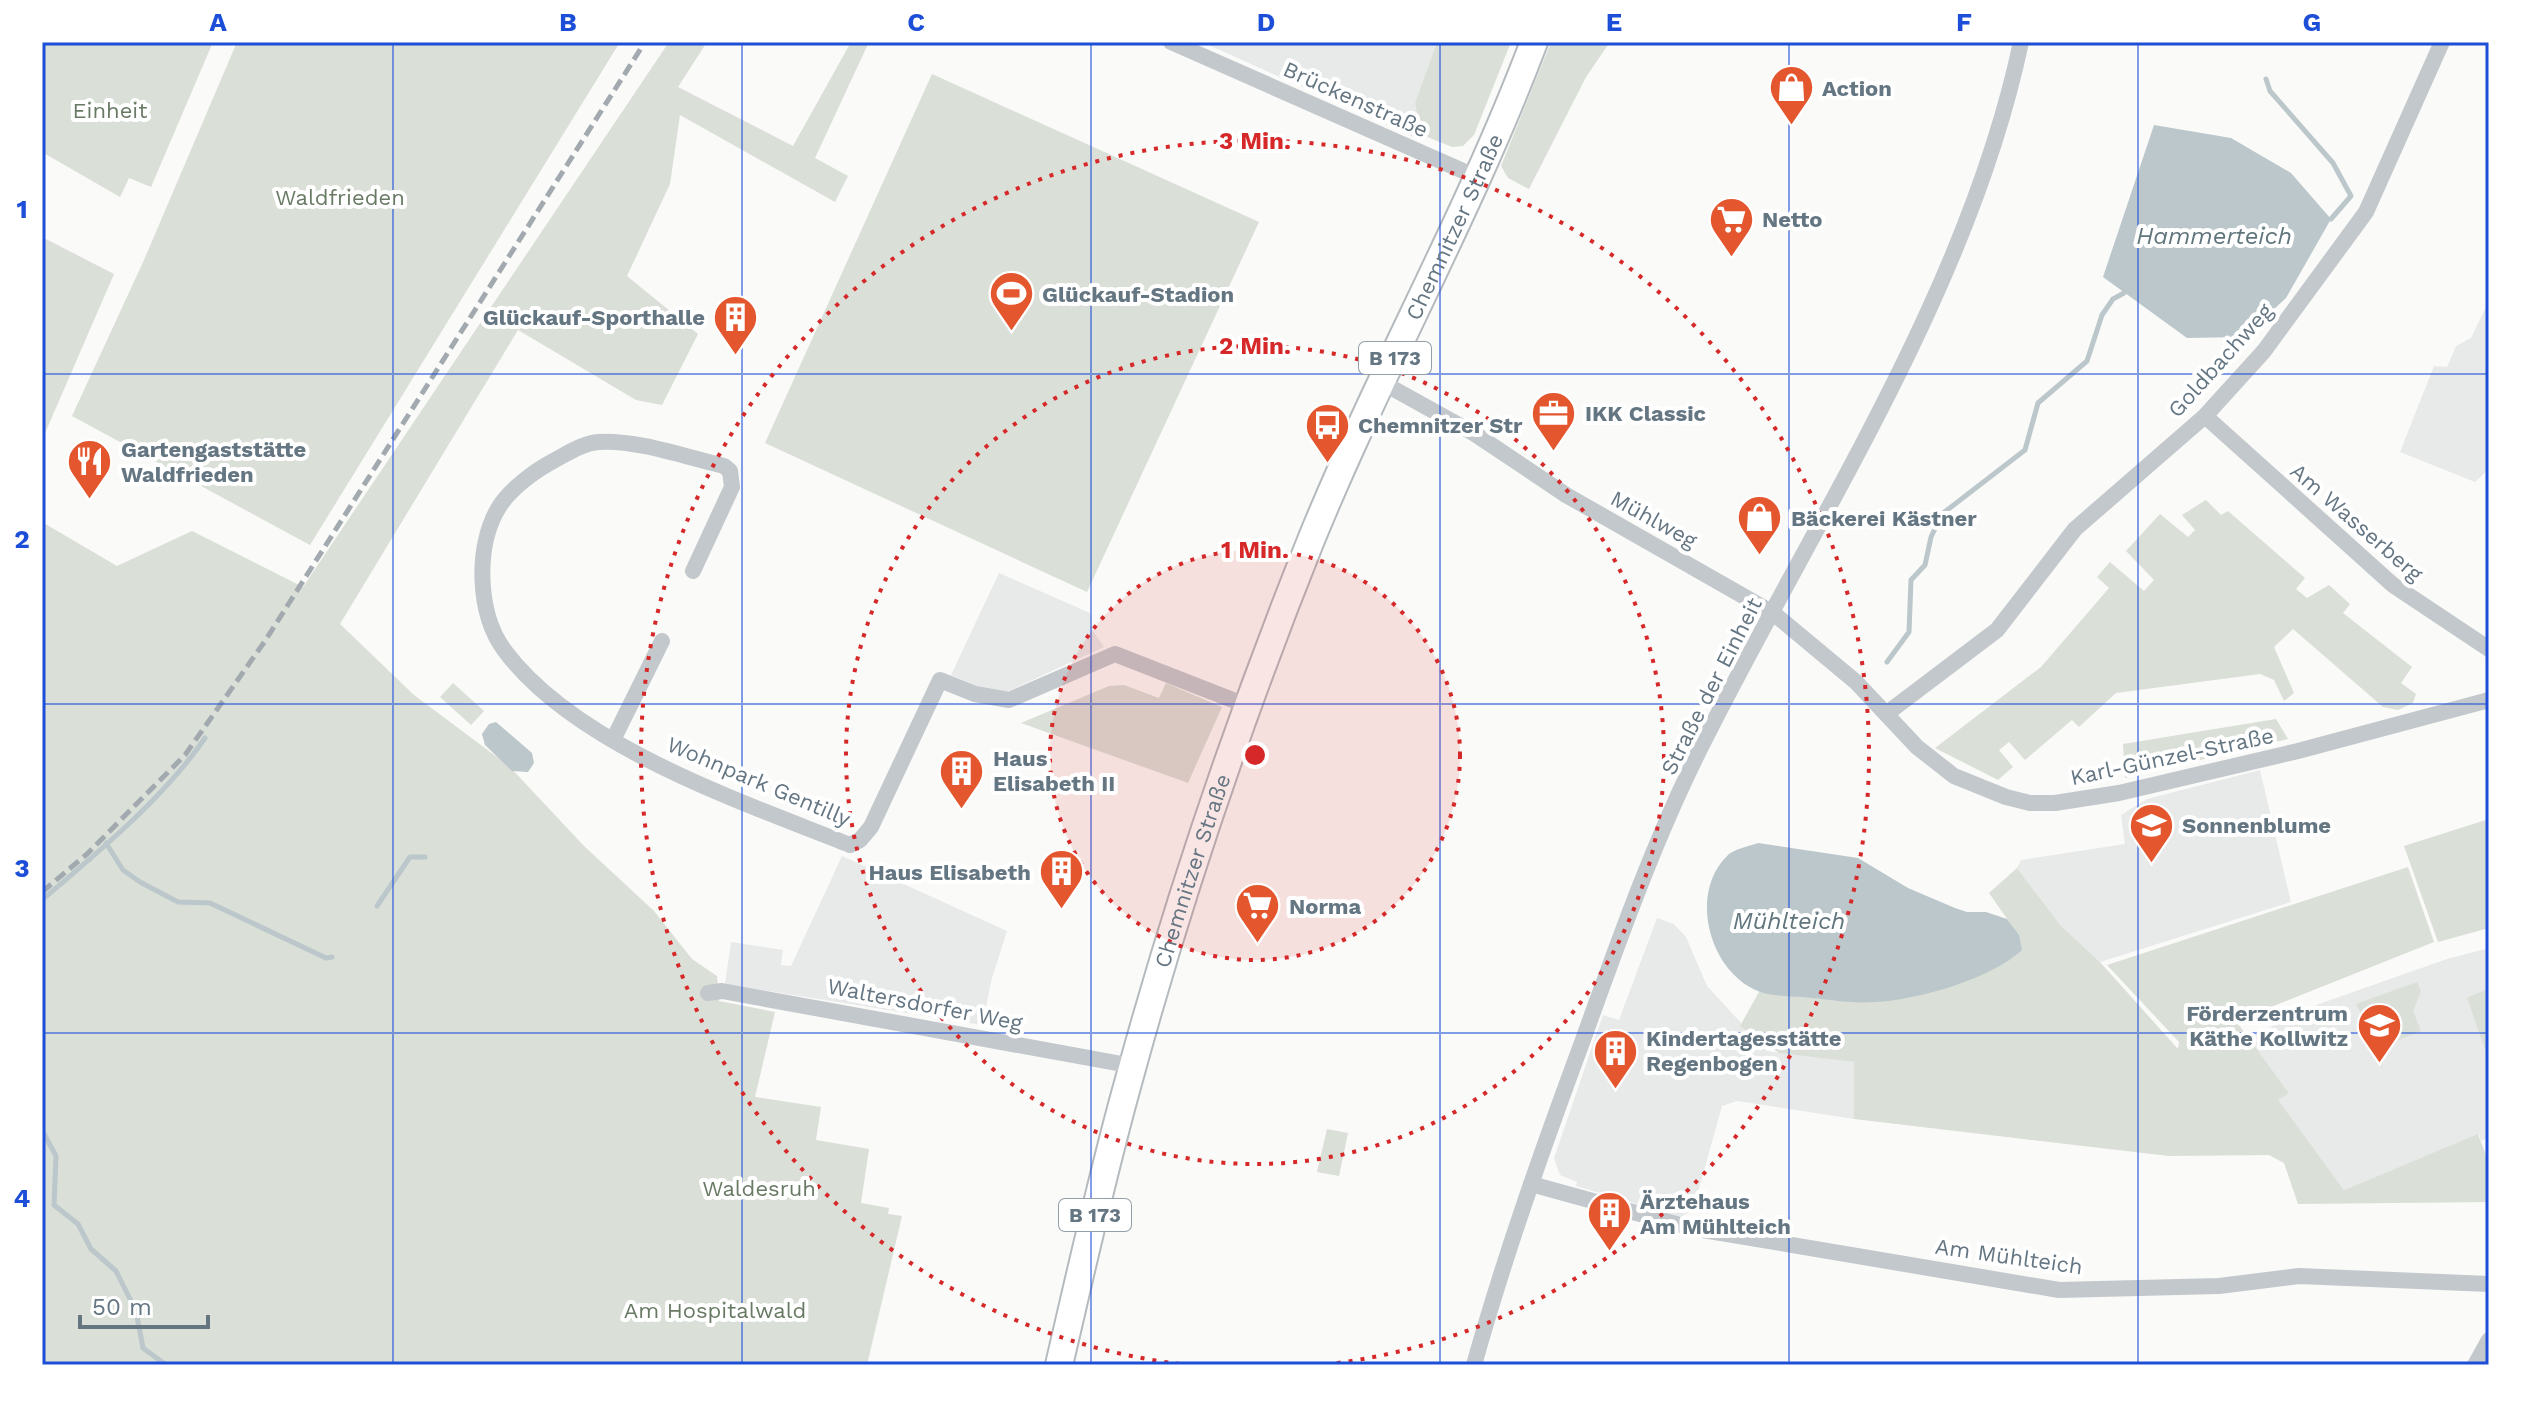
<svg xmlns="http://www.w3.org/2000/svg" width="2531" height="1407" font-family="'Work Sans',sans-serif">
  <rect width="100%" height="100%" fill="#fafaf8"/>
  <g fill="#e8e9e9">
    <path d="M1202 42H1437L1415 103 1420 140Z"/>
    <path d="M2489 301V469L2475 482 2400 452 2434 366 2447 367 2456 346 2471 338Z"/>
    <path d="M999 573 1090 613 1093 631 1104 647 1006 692 982 688 951 675Z"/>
    <path d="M2260 770 2291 902 2100 962 2061 926 2017 868 2021 860 2125 844 2121 815 2147 799Z"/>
    <path d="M842 856 1007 931 992 978 982 1025 725 984 731 942 783 950 781 965 791 966Z"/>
    <path d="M1657 918 1674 924 1686 937 1707 986 1767 1051 1854 1062V1119L1737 1101 1722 1106 1693 1210 1681 1217 1576 1186 1577 1182 1560 1175 1554 1158 1603 1015 1619 1020Z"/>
    <path d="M2489 948V1137L2481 1141 2479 1134 2344 1190 2277 1100 2289 1093 2248 1038 2319 1004 2447 959Z"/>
  </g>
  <g fill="#dadfd7">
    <path d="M42 42H213L151 187 129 178 120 197 42 152Z"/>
    <path d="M237 42H620L310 545 72 416 144 260Z"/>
    <path d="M669 42H707L678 87 793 146 851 42H869L815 158 848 176 835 202 680 115 670 184 627 276 698 334 662 405 636 400 518 330 340 624 414 695 509 766 584 846 654 911 692 959 717 976 719 1001 775 1012 755 1097 821 1107 816 1140 869 1149 861 1203 889 1208 888 1214 902 1216 867 1365H42V522L117 566 192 531 303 587Z"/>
    <path d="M1437 42H1511L1474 135 1463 146 1452 147 1420 134 1415 103Z"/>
    <path d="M1551 42H1610L1586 77 1529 189 1508 178 1501 166Z"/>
    <path d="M932 74 1259 222 1087 592 765 443Z"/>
    <path d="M42 237 114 274 42 440Z"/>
    <path d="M2206 500 2221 515 2228 511 2305 578 2296 589 2307 598 2329 585 2350 604 2343 613 2412 667 2401 683 2416 694 2413 703 2398 710 2383 707 2293 629 2274 647 2294 693 2284 701 2274 680 2260 674 2116 693 2079 727 2072 720 2025 760 2009 742 1999 750 2013 767 1998 780 1935 748 2041 667 2109 588 2097 577 2110 562 2144 591 2154 580 2126 551 2160 514 2188 537 2195 530 2182 515Z"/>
    <path d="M453 683 484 711 471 725 440 697Z"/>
    <path d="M1166 683 1222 707 1188 783 1021 723 1109 686 1124 685 1159 698Z"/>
    <path d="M2276 719 2288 739 2125 778 2123 744Z"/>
    <path d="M2489 819V928L2438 942 2404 846Z"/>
    <path d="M2408 867 2434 942 2236 1021 2289 1093 2278 1100 2344 1190 2478 1134 2489 1163V1202L2298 1204 2284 1163 2269 1155 2169 1156 1854 1119V1062L1779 1053 1740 1026 1759 992 1841 1001 2019 936 1989 893 2017 868 2061 926 2100 962 2178 1049 2179 1042 2107 965Z"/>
    <path d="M2417 982 2421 991 2413 1011 2421 1031 2394 1042 2382 1021 2366 1023 2356 1004Z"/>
    <path d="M2489 988V1060L2467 998Z"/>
    <path d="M1327 1129 1348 1133 1339 1176 1317 1172Z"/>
  </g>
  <g fill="#bbc7cb">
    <path d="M2154 125 2231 138 2291 173 2331 219 2286 298 2244 337 2187 338 2103 277Z"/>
    <path d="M496 722 532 753 534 763 528 772 512 771 485 745 482 734 489 724Z"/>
    <path d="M1758 843 1858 858 1908 888 1955 908 1967 912H1986L2007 919 2019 935 2022 950C1991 979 1917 1000 1875 1002 1851 1004 1826 999 1802 997 1789 996 1772 996 1760 992 1709 973 1687 892 1729 854 1736 849 1749 846 1758 843Z"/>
  </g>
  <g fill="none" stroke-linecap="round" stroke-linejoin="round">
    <g stroke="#bbc7cb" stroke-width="5">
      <path d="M2266 79 2270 91 2333 163 2351 196 2331 219"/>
      <path d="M1887 662 1909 632 1911 580 1925 565 1931 537 1942 514 2025 450 2038 403 2087 361 2102 315 2113 299 2124 293"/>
      <path d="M106 843 123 870 140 882 178 902 210 903 326 958 332 957"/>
      <path d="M42 900C97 853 164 798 205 738"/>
      <path d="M377 906 410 857H425"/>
      <path d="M42 1130 56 1156 54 1205 78 1224 91 1249 116 1271 136 1311 143 1348 166 1365"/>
    </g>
    <defs>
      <g id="primary">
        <path id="s1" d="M1059 1365C1081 1271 1102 1176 1128 1083 1178 899 1240 717 1311 540 1380 371 1469 214 1534 42"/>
      </g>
    </defs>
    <use href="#primary" stroke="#b5babe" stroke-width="30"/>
    <g stroke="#c3c8cc" stroke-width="16">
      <path d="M1171 42 1479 178"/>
      <path d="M1383 383 1475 434 1566 495 1773 613 1856 682 1917 747 1954 776 2006 797 2030 803H2055L2119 793 2298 751 2489 700"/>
      <path d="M2205 416 2393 585 2489 649"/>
      <path d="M693 571 732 487 730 471 724 466C685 457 639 440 599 442 583 443 568 453 555 460 536 470 511 488 499 507 475 546 477 614 505 651 576 746 742 802 850 845L860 840 871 827 940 680 975 694 1009 700 1115 654 1248 706"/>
      <path d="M1886 714 1997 630 2075 529 2205 416 2264 351 2366 212 2442 42"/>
      <path d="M613 740 662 641"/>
      <path d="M708 993 722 991 1133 1066"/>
      <path d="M1531 1184 1691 1228 2059 1290 2219 1286 2299 1276 2489 1284"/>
      <path d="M1474 1365C1505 1254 1544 1145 1584 1037 1619 940 1654 841 1700 749 1813 522 1968 293 2021 42"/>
      <path d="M2475 1365 2489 1340"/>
    </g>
    <use href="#primary" stroke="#fff" stroke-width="26"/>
    <path stroke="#a2aab0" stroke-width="5" stroke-dasharray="12 6" stroke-linecap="butt" d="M42 892 87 854 185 755 265 641 645 42"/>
  </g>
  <path fill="none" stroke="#1d4ed8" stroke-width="2" stroke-opacity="0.55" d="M393 42V1365M742 42V1365M1091 42V1365M1440 42V1365M1789 42V1365M2138 42V1365M42 374H2489M42 704H2489M42 1033H2489"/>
  <circle cx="1255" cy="755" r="205" fill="#d62828" fill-opacity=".12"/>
  <g fill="none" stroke="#d62828" stroke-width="4" stroke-dasharray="4 8">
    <circle cx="1255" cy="755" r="205"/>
    <circle cx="1255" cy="755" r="409"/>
    <path d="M1180 1364A614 614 0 1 1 1330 1364"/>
  </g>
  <defs>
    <symbol id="shop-pin" viewBox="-11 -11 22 30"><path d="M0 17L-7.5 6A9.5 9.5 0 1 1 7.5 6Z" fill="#e4572e" stroke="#fff"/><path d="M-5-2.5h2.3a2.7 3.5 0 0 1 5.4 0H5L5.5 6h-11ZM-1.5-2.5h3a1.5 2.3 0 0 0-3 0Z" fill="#fff"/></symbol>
    <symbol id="supermarket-pin" viewBox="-11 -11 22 30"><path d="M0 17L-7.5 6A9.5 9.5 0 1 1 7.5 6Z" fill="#e4572e" stroke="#fff"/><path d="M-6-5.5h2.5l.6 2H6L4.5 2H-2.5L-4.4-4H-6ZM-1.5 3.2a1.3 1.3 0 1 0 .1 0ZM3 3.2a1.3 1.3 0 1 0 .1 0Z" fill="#fff"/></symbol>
    <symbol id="stadium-pin" viewBox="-11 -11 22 30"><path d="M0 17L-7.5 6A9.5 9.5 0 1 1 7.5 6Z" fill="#e4572e" stroke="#fff"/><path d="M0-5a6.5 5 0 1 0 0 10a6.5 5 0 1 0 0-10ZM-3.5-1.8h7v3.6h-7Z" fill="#fff"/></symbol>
    <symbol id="building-pin" viewBox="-11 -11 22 30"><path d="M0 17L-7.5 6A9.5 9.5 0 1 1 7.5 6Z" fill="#e4572e" stroke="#fff"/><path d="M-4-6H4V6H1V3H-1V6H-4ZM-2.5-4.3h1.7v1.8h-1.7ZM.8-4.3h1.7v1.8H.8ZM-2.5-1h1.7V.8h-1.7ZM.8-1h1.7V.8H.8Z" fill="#fff"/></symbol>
    <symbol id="office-pin" viewBox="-11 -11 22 30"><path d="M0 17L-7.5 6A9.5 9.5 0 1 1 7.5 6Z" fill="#e4572e" stroke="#fff"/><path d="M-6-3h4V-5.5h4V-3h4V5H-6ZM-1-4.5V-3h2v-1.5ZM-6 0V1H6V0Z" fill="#fff"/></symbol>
    <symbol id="bus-pin" viewBox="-11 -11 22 30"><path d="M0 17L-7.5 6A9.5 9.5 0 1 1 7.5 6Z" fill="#e4572e" stroke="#fff"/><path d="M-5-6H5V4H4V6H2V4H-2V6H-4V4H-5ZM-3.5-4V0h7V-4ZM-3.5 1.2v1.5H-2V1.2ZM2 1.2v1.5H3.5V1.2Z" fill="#fff"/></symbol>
    <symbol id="restaurant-pin" viewBox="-11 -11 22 30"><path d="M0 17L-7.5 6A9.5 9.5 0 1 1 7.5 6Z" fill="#e4572e" stroke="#fff"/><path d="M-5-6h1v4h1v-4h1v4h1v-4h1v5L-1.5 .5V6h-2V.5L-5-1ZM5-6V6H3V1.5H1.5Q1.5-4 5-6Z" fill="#fff"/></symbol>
    <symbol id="school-pin" viewBox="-11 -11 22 30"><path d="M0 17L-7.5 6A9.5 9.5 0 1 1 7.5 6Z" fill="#e4572e" stroke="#fff"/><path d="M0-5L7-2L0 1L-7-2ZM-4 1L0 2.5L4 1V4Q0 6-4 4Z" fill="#fff"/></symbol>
  </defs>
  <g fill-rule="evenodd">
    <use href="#shop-pin" x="1766" y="62" width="51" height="69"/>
    <use href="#supermarket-pin" x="1706" y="194" width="51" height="69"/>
    <use href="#stadium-pin" x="986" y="268" width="51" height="69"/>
    <use href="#building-pin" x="710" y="292" width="51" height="69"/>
    <use href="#office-pin" x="1528" y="388" width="51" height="69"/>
    <use href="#bus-pin" x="1302" y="400" width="51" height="69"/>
    <use href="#restaurant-pin" x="64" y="436" width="51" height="69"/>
    <use href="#shop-pin" x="1734" y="492" width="51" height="69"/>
    <use href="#building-pin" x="936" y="746" width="51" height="69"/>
    <use href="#school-pin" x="2126" y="800" width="51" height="69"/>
    <use href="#building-pin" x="1036" y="846" width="51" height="69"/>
    <use href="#supermarket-pin" x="1232" y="880" width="51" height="69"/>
    <use href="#school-pin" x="2354" y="1000" width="51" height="69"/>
    <use href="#building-pin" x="1590" y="1026" width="51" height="69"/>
    <use href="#building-pin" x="1584" y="1188" width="51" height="69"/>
  </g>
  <g text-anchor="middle" stroke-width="8" stroke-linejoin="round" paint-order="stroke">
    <g fill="#fff" stroke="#939fa8" stroke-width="2">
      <rect x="1359" y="342" width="72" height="32" rx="6"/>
      <rect x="1059" y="1199" width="72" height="32" rx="6"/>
    </g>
    <g font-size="20" font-weight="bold" fill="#657683">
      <text x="1395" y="365">B 173</text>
      <text x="1095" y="1222">B 173</text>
    </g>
    <g font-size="22" font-weight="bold" fill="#657683" stroke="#fff" text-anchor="start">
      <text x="1822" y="96">Action</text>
      <text x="1762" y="227">Netto</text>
      <text x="1042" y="302">Glückauf-Stadion</text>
      <text x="705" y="325" text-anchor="end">Glückauf-Sporthalle</text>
      <text x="1585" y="421">IKK Classic</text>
      <text x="1358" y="433">Chemnitzer Str</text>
      <text x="121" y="457">Gartengaststätte<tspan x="121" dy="25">Waldfrieden</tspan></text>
      <text x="1791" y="526">Bäckerei Kästner</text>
      <text x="993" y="766">Haus<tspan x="993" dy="25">Elisabeth II</tspan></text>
      <text x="2182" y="833">Sonnenblume</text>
      <text x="1031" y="880" text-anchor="end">Haus Elisabeth</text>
      <text x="1289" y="914">Norma</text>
      <text x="2348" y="1021" text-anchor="end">Förderzentrum<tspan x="2348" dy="25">Käthe Kollwitz</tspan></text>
      <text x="1646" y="1046">Kindertagesstätte<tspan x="1646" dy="25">Regenbogen</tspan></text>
      <text x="1640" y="1209">Ärztehaus<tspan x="1640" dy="25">Am Mühlteich</tspan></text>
    </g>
    <g font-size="22" fill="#657683" stroke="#fff">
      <text transform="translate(1356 99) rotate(24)" y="8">Brückenstraße</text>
      <text dy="8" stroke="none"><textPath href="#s1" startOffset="1208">Chemnitzer Straße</textPath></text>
      <text transform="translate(2220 360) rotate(-48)" y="8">Goldbachweg</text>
      <text transform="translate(1654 519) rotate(29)" y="8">Mühlweg</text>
      <text transform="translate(2357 522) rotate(41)" y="8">Am Wasserberg</text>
      <text transform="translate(1711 686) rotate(-63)" y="8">Straße der Einheit</text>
      <text transform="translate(2172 756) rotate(-12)" y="8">Karl-Günzel-Straße</text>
      <text transform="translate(759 781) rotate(23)" y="8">Wohnpark Gentilly</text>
      <text dy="8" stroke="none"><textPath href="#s1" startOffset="512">Chemnitzer Straße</textPath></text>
      <text transform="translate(925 1004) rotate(11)" y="8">Waltersdorfer Weg</text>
      <text transform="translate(2009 1256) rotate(8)" y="8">Am Mühlteich</text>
    </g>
    <g font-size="22" fill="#687a64" stroke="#fff">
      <text x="110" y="118">Einheit</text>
      <text x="340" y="205">Waldfrieden</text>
      <text x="759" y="1196">Waldesruh</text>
      <text x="715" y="1318">Am Hospitalwald</text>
    </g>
    <g font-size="24" font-style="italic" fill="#60757c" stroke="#fff">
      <text x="2214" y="244">Hammerteich</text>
      <text x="1789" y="929">Mühlteich</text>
    </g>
  </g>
  <circle cx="1255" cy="755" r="12" fill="#d62828" stroke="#fff" stroke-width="4"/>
  <g font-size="24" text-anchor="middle" font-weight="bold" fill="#d62828" stroke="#fff" stroke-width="8" stroke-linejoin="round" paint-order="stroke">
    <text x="1255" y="149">3 Min.</text>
    <text x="1255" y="354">2 Min.</text>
    <text x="1255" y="558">1 Min.</text>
  </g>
  <rect width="2531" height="1407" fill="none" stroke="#ffffff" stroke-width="88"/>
  <path d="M80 1315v12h128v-12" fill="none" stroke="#657683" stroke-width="4"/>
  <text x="92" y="1315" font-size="24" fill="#657683" stroke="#ffffff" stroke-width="6" paint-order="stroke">50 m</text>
  <rect x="44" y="44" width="2443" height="1319" fill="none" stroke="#1d4ed8" stroke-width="3"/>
  <g font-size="26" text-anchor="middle" font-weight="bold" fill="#1d4ed8">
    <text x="218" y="31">A</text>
    <text x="568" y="31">B</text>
    <text x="916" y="31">C</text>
    <text x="1266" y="31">D</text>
    <text x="1614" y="31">E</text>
    <text x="1964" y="31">F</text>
    <text x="2312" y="31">G</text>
    <text x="22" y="218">1</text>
    <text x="22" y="548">2</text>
    <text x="22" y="877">3</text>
    <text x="22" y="1207">4</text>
  </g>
</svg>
